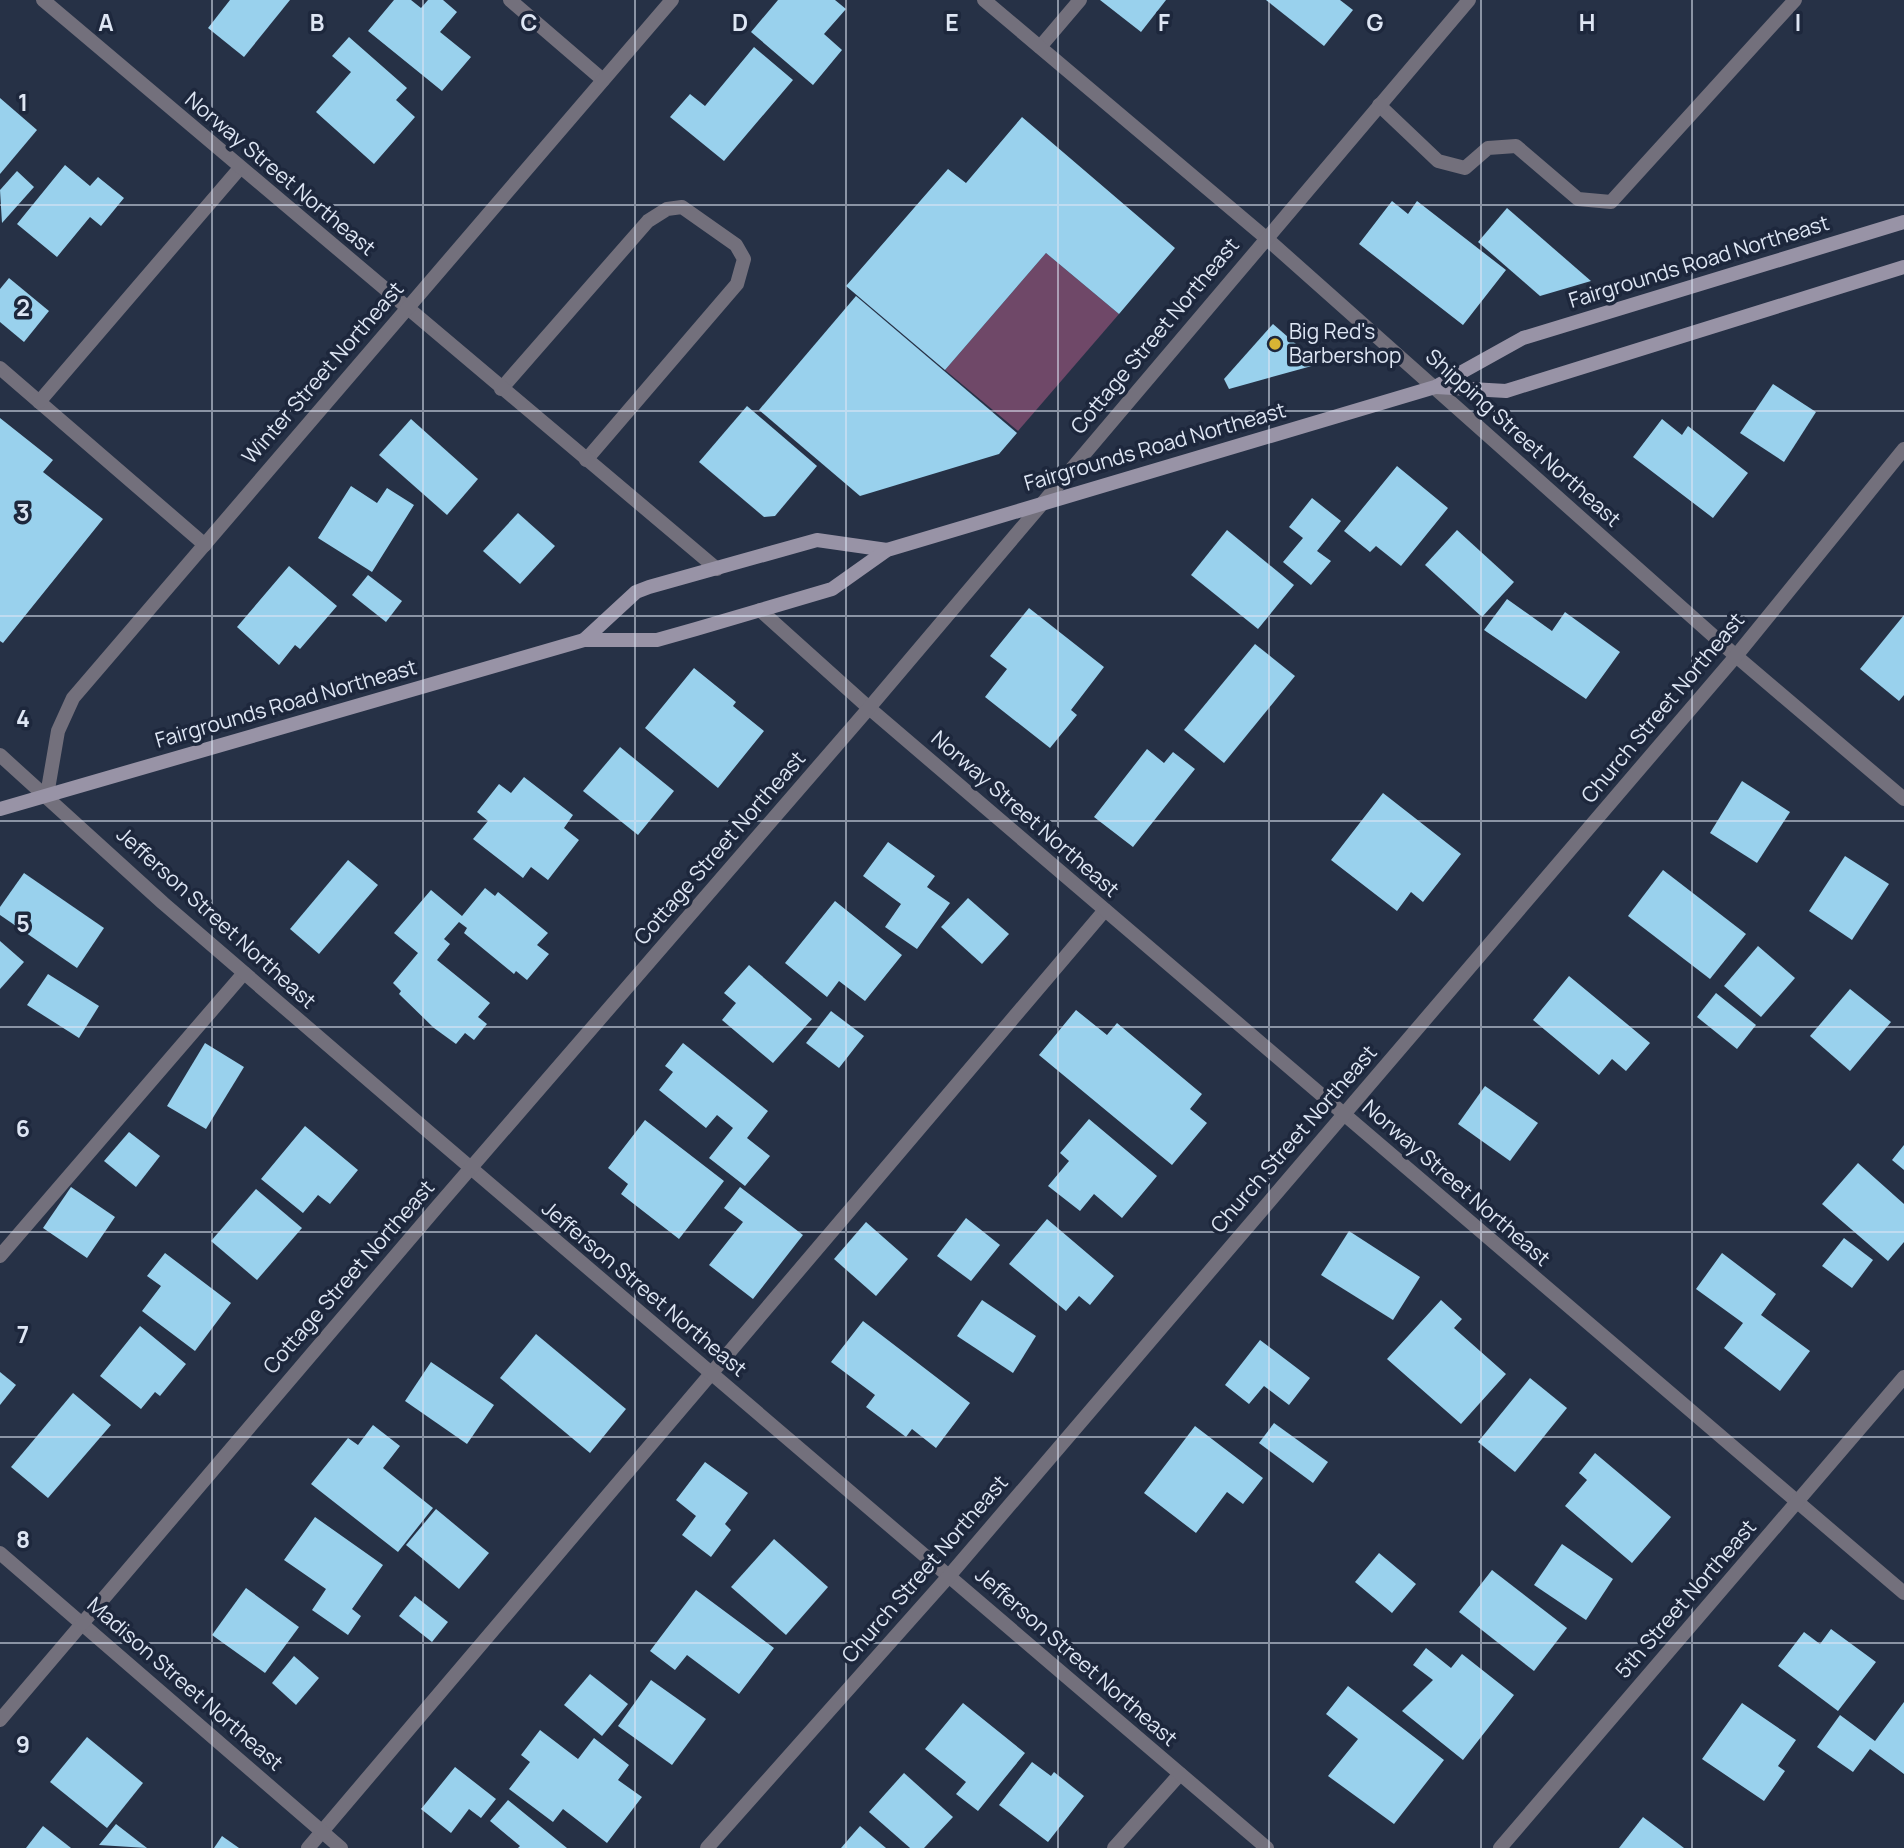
<svg xmlns="http://www.w3.org/2000/svg" width="1904" height="1848" font-family="Manrope,sans-serif">
  <rect width="100%" height="100%" fill="#263146"/>
  <path fill="#6f4868" d="M1046 253 1119 314 1018 431 945 370Z"/>
  <g fill="#99d1ed">
    <path d="M230 0H290L244 57 208 28Z"/>
    <path d="M394 0H411L421 8 428 0H443L457 12 440 32 471 57 442 91 368 31Z"/>
    <path d="M778 0H835L846 9 824 34 842 50 813 85 751 32Z"/>
    <path d="M1100 0H1166L1141 32Z"/>
    <path d="M1266 0H1340L1353 10 1324 46Z"/>
    <path d="M349 37 407 88 396 100 415 117 374 164 316 112 351 72 332 56Z"/>
    <path d="M754 47 793 80 724 161 670 117 690 94 705 106Z"/>
    <path d="M0 98 37 130 0 174Z"/>
    <path d="M1022 117 1175 248 1119 314 1046 253 945 370 846 286 948 169 966 183Z"/>
    <path d="M65 165 90 186 98 177 124 198 101 226 90 217 57 257 17 224Z"/>
    <path d="M17 171 34 187 2 223 0 190Z"/>
    <path d="M1392 201 1408 214 1417 201 1506 270 1463 325 1359 244Z"/>
    <path d="M1507 208 1591 281 1540 296 1478 242Z"/>
    <path d="M9 278 49 311 24 342 0 322V289Z"/>
    <path d="M856 296 1017 433 999 454 860 496 759 410Z"/>
    <path d="M1273 324 1319 364 1229 389 1224 379Z"/>
    <path d="M1773 384 1816 412 1784 462 1740 433Z"/>
    <path d="M747 406 817 466 775 516 764 517 699 462Z"/>
    <path d="M0 418 53 460 43 472 103 519 3 643 0 641Z"/>
    <path d="M411 419 478 479 447 515 379 455Z"/>
    <path d="M1662 419 1682 435 1688 426 1748 473 1713 518 1633 457Z"/>
    <path d="M1397 466 1448 508 1401 566 1376 546 1370 552 1344 531Z"/>
    <path d="M351 486 377 503 387 488 414 505 372 572 318 538Z"/>
    <path d="M1312 498 1341 521 1317 551 1331 561 1311 585 1283 562 1303 538 1289 527Z"/>
    <path d="M518 513 555 546 520 584 483 551Z"/>
    <path d="M1227 530 1294 585 1258 629 1191 575Z"/>
    <path d="M1457 530 1514 582 1482 617 1425 565Z"/>
    <path d="M289 566 337 606 300 649 295 645 279 665 237 627Z"/>
    <path d="M368 575 402 601 386 622 352 595Z"/>
    <path d="M1507 599 1552 631 1565 612 1620 652 1586 699 1484 630Z"/>
    <path d="M1029 608 1104 667 1071 710 1077 715 1050 748 985 697 1007 669 990 656Z"/>
    <path d="M1904 615V695L1899 701 1860 669Z"/>
    <path d="M1255 644 1295 676 1224 763 1184 730Z"/>
    <path d="M694 668 736 702 733 706 764 731 718 788 645 728Z"/>
    <path d="M620 747 674 791 638 835 583 791Z"/>
    <path d="M1147 749 1164 763 1173 752 1195 769 1133 847 1094 817Z"/>
    <path d="M524 777 573 815 564 828 579 840 548 880 531 867 523 878 473 839 488 821 477 812 499 784 511 793Z"/>
    <path d="M1742 781 1790 812 1757 863 1710 833Z"/>
    <path d="M1383 793 1461 854 1423 902 1411 892 1397 911 1331 860Z"/>
    <path d="M888 842 935 876 927 887 950 903 917 949 885 927 901 904 863 876Z"/>
    <path d="M1845 856 1889 884 1852 940 1809 911Z"/>
    <path d="M348 860 378 885 319 954 290 929Z"/>
    <path d="M1663 870 1746 934 1710 979 1628 916Z"/>
    <path d="M24 873 104 928 77 968 0 915V907Z"/>
    <path d="M485 888 495 896 498 892 548 933 537 945 549 954 527 980 516 971 514 974 464 933 467 928 459 922 444 939 450 944 437 960 490 1003 478 1017 487 1024 474 1040 465 1033 456 1044 434 1028 399 994 401 991 393 983 418 953 394 933 431 890 462 916Z"/>
    <path d="M968 898 1009 934 982 964 941 927Z"/>
    <path d="M835 901 902 955 865 1001 839 981 827 997 785 963Z"/>
    <path d="M0 941 24 962 0 989Z"/>
    <path d="M1758 946 1795 978 1761 1017 1724 986Z"/>
    <path d="M749 965 812 1019 773 1063 722 1020 736 1003 724 993Z"/>
    <path d="M48 974 99 1006 79 1038 27 1005Z"/>
    <path d="M1569 976 1650 1043 1626 1071 1612 1059 1599 1075 1533 1020Z"/>
    <path d="M1850 989 1891 1022 1850 1071 1810 1036Z"/>
    <path d="M1716 993 1756 1025 1737 1049 1697 1017Z"/>
    <path d="M1076 1010 1107 1035 1117 1023 1202 1094 1190 1109 1207 1123 1172 1165 1039 1055Z"/>
    <path d="M831 1011 864 1036 839 1068 806 1043Z"/>
    <path d="M205 1043 244 1067 206 1129 167 1106Z"/>
    <path d="M683 1043 768 1111 747 1138 770 1156 745 1186 709 1158 733 1128 717 1115 706 1128 659 1090 673 1072 665 1066Z"/>
    <path d="M1485 1086 1538 1123 1510 1161 1458 1124Z"/>
    <path d="M1089 1119 1157 1176 1122 1218 1094 1194 1080 1211 1048 1186 1069 1161 1060 1153Z"/>
    <path d="M645 1120 724 1181 679 1239 621 1194 628 1184 608 1168Z"/>
    <path d="M305 1126 358 1170 330 1204 318 1195 303 1213 261 1179Z"/>
    <path d="M129 1132 160 1156 136 1187 104 1161Z"/>
    <path d="M1904 1145V1170L1892 1160Z"/>
    <path d="M1858 1163 1904 1204V1242L1888 1261 1822 1204Z"/>
    <path d="M71 1187 115 1217 87 1258 43 1228Z"/>
    <path d="M740 1187 803 1235 753 1299 709 1265 743 1222 724 1208Z"/>
    <path d="M256 1189 302 1228 257 1280 211 1241Z"/>
    <path d="M966 1218 1000 1245 971 1281 937 1256Z"/>
    <path d="M1047 1219 1114 1276 1090 1305 1079 1296 1066 1311 1009 1264Z"/>
    <path d="M866 1222 908 1259 876 1296 834 1259Z"/>
    <path d="M1349 1231 1420 1277 1393 1320 1321 1275Z"/>
    <path d="M1844 1238 1873 1260 1852 1288 1822 1266Z"/>
    <path d="M165 1253 231 1303 195 1351 142 1311 161 1286 147 1276Z"/>
    <path d="M1722 1253 1776 1294 1761 1315 1810 1351 1780 1391 1724 1348 1743 1323 1696 1289Z"/>
    <path d="M982 1300 1036 1336 1013 1373 957 1336Z"/>
    <path d="M1441 1300 1462 1319 1454 1328 1506 1374 1461 1424 1387 1359Z"/>
    <path d="M863 1321 970 1403 936 1448 912 1429 906 1437 866 1407 875 1395 831 1362Z"/>
    <path d="M140 1326 186 1364 160 1396 155 1392 141 1409 100 1376Z"/>
    <path d="M536 1334 626 1409 590 1453 500 1378Z"/>
    <path d="M1260 1340 1310 1378 1289 1405 1264 1386 1249 1404 1225 1385Z"/>
    <path d="M431 1362 494 1405 467 1444 405 1401Z"/>
    <path d="M0 1372 16 1385 0 1405Z"/>
    <path d="M1530 1378 1567 1408 1515 1472 1478 1442Z"/>
    <path d="M73 1393 111 1425 48 1498 11 1467Z"/>
    <path d="M1274 1423 1328 1462 1313 1483 1259 1443Z"/>
    <path d="M373 1425 400 1446 383 1468 433 1508 398 1552 311 1484 348 1438 358 1445Z"/>
    <path d="M1195 1426 1263 1478 1243 1504 1227 1492 1196 1533 1144 1493Z"/>
    <path d="M1595 1453 1671 1517 1632 1563 1565 1506 1587 1480 1579 1473Z"/>
    <path d="M705 1462 748 1493 725 1524 731 1530 711 1557 682 1535 696 1516 676 1500Z"/>
    <path d="M436 1509 489 1553 459 1589 406 1545Z"/>
    <path d="M315 1517 383 1565 352 1609 361 1616 348 1635 312 1610 326 1589 284 1560Z"/>
    <path d="M774 1539 828 1587 786 1635 731 1587Z"/>
    <path d="M1562 1544 1613 1579 1586 1620 1534 1585Z"/>
    <path d="M1379 1553 1416 1584 1392 1613 1355 1582Z"/>
    <path d="M1492 1570 1567 1628 1534 1671 1459 1612Z"/>
    <path d="M246 1588 299 1627 265 1673 212 1635Z"/>
    <path d="M696 1590 774 1648 739 1694 687 1655 675 1670 650 1651Z"/>
    <path d="M415 1596 448 1622 432 1642 399 1616Z"/>
    <path d="M1831 1629 1876 1662 1838 1711 1778 1666 1804 1632 1820 1644Z"/>
    <path d="M1426 1648 1451 1668 1462 1654 1514 1695 1463 1760 1402 1711 1433 1680 1413 1665Z"/>
    <path d="M294 1656 319 1678 296 1705 272 1683Z"/>
    <path d="M590 1674 628 1704 602 1736 564 1705Z"/>
    <path d="M651 1680 706 1719 672 1765 618 1726Z"/>
    <path d="M1348 1686 1444 1760 1394 1824 1328 1776 1358 1739 1326 1714Z"/>
    <path d="M1904 1702V1774L1870 1749 1853 1772 1817 1747 1840 1715 1875 1741Z"/>
    <path d="M963 1703 1025 1753 978 1811 956 1794 966 1782 925 1749Z"/>
    <path d="M1742 1703 1796 1740 1778 1766 1785 1771 1764 1801 1702 1759Z"/>
    <path d="M540 1730 578 1759 594 1738 629 1765 618 1780 642 1797 607 1843 563 1809 553 1822 509 1789 530 1762 521 1755Z"/>
    <path d="M87 1737 143 1783 107 1828 50 1782Z"/>
    <path d="M1032 1762 1051 1776 1054 1772 1084 1796 1048 1842 999 1805Z"/>
    <path d="M455 1767 496 1799 481 1818 469 1809 451 1833 421 1809Z"/>
    <path d="M904 1773 953 1817 924 1848H910L869 1812Z"/>
    <path d="M508 1800 567 1848H518L520 1846 490 1821Z"/>
    <path d="M1643 1817 1684 1848H1619Z"/>
    <path d="M116 1824 147 1848 99 1845Z"/>
    <path d="M43 1826 71 1848H26Z"/>
    <path d="M860 1826 886 1848H841Z"/>
    <path d="M222 1836 239 1848H214Z"/>
  </g>
  <g fill="none" stroke-linecap="round" stroke-linejoin="round">
    <g stroke="#73707c" stroke-width="14">
      <path d="M510 0 603 80"/>
      <path d="M1040 47 1080 0"/>
      <path d="M1379 105 1438 161 1465 168 1488 148 1516 146 1578 199 1611 202 1795 0"/>
      <path d="M0 368 205 545"/>
      <path d="M501 389 648 221 667 209 682 207 736 245 744 259 737 284 586 460"/>
      <path d="M39 402 240 168"/>
      <path d="M0 1256 244 973"/>
      <path d="M308 1848 1105 910"/>
      <path d="M1114 1848 1180 1774"/>
    </g>
    <g stroke="#73707c" stroke-width="14">
      <path d="M43 0 717 569"/>
      <path d="M984 0 1266 238 1736 656 1904 799"/>
      <path d="M760 610 869 708 1904 1593"/>
      <path d="M0 755 163 903 430 1133 1267 1848"/>
      <path d="M47 795 58 731 73 698 672 0"/>
      <path d="M0 1553 341 1848"/>
      <path d="M0 1720 437 1207 869 708 1469 0"/>
      <path d="M707 1848 949 1576 1736 656 1904 449"/>
      <path d="M1500 1848 1904 1377"/>
    </g>
    <g stroke="#9893a6" stroke-width="14">
      <path d="M1436 387 1506 391 1904 267"/>
      <path d="M584 640 636 592 649 587 817 540 887 550"/>
      <path d="M0 809 584 640H657L696 629 832 589 887 550 1435 387 1523 338 1904 222"/>
    </g>
  </g>
  <path fill="none" stroke="#dee6f4" stroke-width="2" stroke-opacity="0.55" d="M212 0V1848M423 0V1848M635 0V1848M846 0V1848M1058 0V1848M1269 0V1848M1481 0V1848M1692 0V1848M0 205H1904M0 411H1904M0 616H1904M0 821H1904M0 1027H1904M0 1232H1904M0 1437H1904M0 1643H1904"/>
  <circle fill="#d8b434" stroke="#1d273c" stroke-width="2.5" cx="1275" cy="344" r="7"/>
  <g text-anchor="middle" stroke-width="7" stroke-linejoin="round" paint-order="stroke">
    <g font-size="21" fill="#dee6f4" stroke="#1d273c">
      <text transform="translate(280 174) rotate(40)" y="7">Norway Street Northeast</text>
      <text transform="translate(1699 262) rotate(-17)" y="7">Fairgrounds Road Northeast</text>
      <text transform="translate(1155 336) rotate(-50)" y="7">Cottage Street Northeast</text>
      <text transform="translate(323 373) rotate(-49)" y="7">Winter Street Northeast</text>
      <text transform="translate(1523 438) rotate(42)" y="7">Shipping Street Northeast</text>
      <text transform="translate(1155 447) rotate(-16)" y="7">Fairgrounds Road Northeast</text>
      <text transform="translate(286 704) rotate(-16)" y="7">Fairgrounds Road Northeast</text>
      <text transform="translate(1663 708) rotate(-50)" y="7">Church Street Northeast</text>
      <text transform="translate(1025 814) rotate(41)" y="7">Norway Street Northeast</text>
      <text transform="translate(720 848) rotate(-49)" y="7">Cottage Street Northeast</text>
      <text transform="translate(216 918) rotate(42)" y="7">Jefferson Street Northeast</text>
      <text transform="translate(1294 1139) rotate(-49)" y="7">Church Street Northeast</text>
      <text transform="translate(1456 1183) rotate(41)" y="7">Norway Street Northeast</text>
      <text transform="translate(349 1277) rotate(-49)" y="7">Cottage Street Northeast</text>
      <text transform="translate(644 1289) rotate(40)" y="7">Jefferson Street Northeast</text>
      <text transform="translate(925 1569) rotate(-49)" y="7">Church Street Northeast</text>
      <text transform="translate(1686 1599) rotate(-49)" y="7">5th Street Northeast</text>
      <text transform="translate(1076 1657) rotate(41)" y="7">Jefferson Street Northeast</text>
      <text transform="translate(185 1684) rotate(41)" y="7">Madison Street Northeast</text>
    </g>
    <g font-size="21" fill="#dee6f4" stroke="#1d273c" text-anchor="start">
      <text x="1289" y="339">Big Red's<tspan x="1289" dy="24">Barbershop</tspan></text>
    </g>
  </g>
  <g font-size="23" text-anchor="middle" font-weight="bold" fill="#dee6f4" stroke="#1d273c" stroke-width="7" stroke-linejoin="round" paint-order="stroke">
    <text x="106" y="31">A</text>
    <text x="317" y="31">B</text>
    <text x="529" y="31">C</text>
    <text x="740" y="31">D</text>
    <text x="952" y="31">E</text>
    <text x="1164" y="31">F</text>
    <text x="1375" y="31">G</text>
    <text x="1587" y="31">H</text>
    <text x="1798" y="31">I</text>
    <text x="23" y="111">1</text>
    <text x="23" y="316">2</text>
    <text x="23" y="521">3</text>
    <text x="23" y="727">4</text>
    <text x="23" y="932">5</text>
    <text x="23" y="1137">6</text>
    <text x="23" y="1343">7</text>
    <text x="23" y="1548">8</text>
    <text x="23" y="1753">9</text>
  </g>
</svg>
